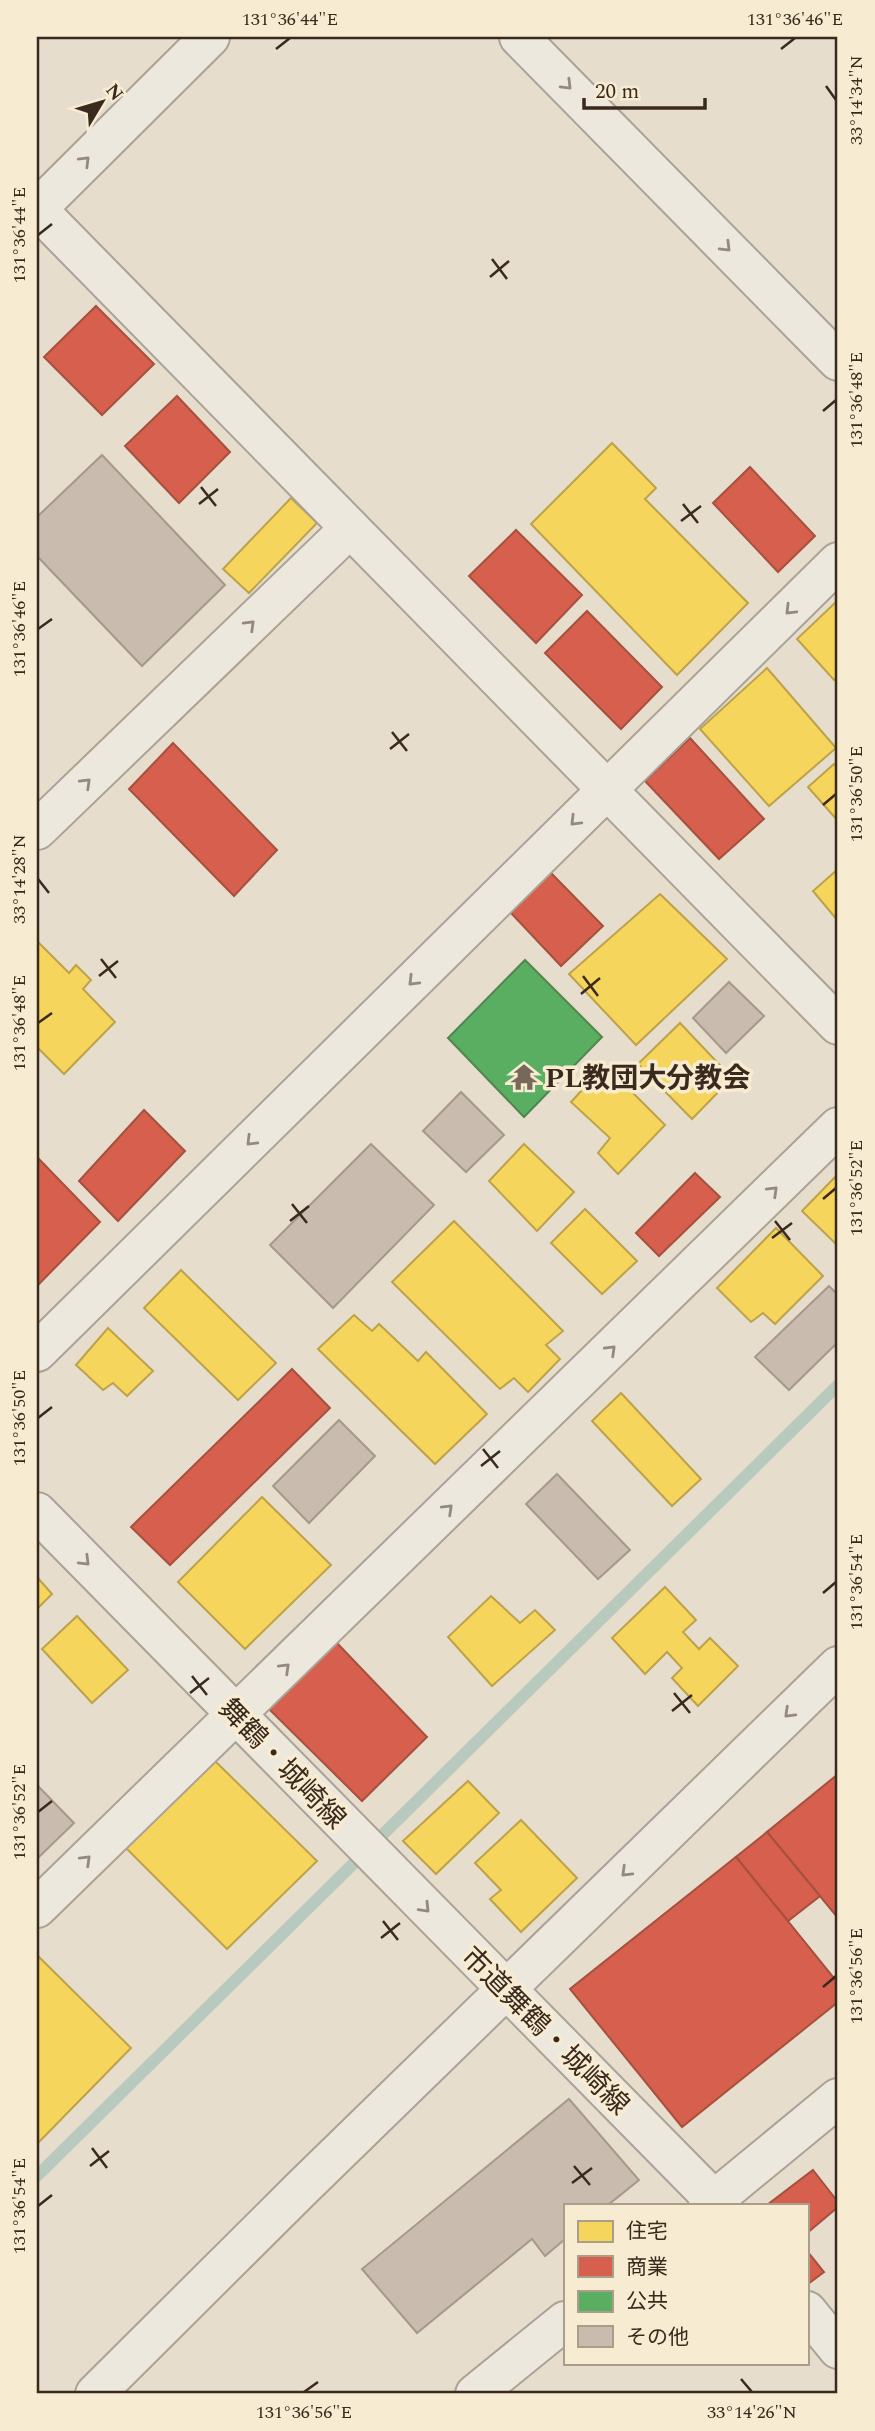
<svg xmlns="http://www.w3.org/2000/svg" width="875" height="2431" font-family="Spectral,'Noto Sans JP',serif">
  <rect width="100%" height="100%" fill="#e6ddcc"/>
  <g fill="#f6d55c" stroke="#bea249" stroke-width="2">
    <path d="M612 443 656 488 645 499 748 603 677 675 531 524Z"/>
    <path d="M291 498 317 523 249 593 223 569Z"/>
    <path d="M838 600V677L834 680 797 639Z"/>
    <path d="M767 668 836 748 769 806 700 729Z"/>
    <path d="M834 764 838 769V821L808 787Z"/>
    <path d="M838 869V921L813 891Z"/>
    <path d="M660 894 727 959 636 1045 569 974Z"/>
    <path d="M37 941 69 973 76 965 91 980 83 989 115 1022 64 1074 37 1047Z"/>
    <path d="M680 1023 732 1078 692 1119 638 1064Z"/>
    <path d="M605 1065 665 1125 618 1174 598 1153 610 1138 571 1102Z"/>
    <path d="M524 1144 574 1192 537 1231 489 1181Z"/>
    <path d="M838 1174V1246L802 1211Z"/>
    <path d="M585 1209 637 1261 602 1294 551 1243Z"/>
    <path d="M454 1221 563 1331 546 1345 560 1359 528 1392 514 1378 500 1389 392 1282Z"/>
    <path d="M776 1228 823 1276 775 1324 763 1313 751 1322 717 1288Z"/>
    <path d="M181 1270 276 1363 238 1400 144 1308Z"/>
    <path d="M354 1315 372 1331 379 1324 418 1361 426 1352 487 1414 435 1464 318 1349Z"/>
    <path d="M108 1328 153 1371 127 1396 113 1383 103 1390 76 1365Z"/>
    <path d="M621 1393 701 1479 672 1506 592 1421Z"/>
    <path d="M262 1497 331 1565 245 1649 178 1582Z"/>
    <path d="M37 1577 52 1594 37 1609Z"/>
    <path d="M665 1587 696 1620 683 1632 699 1649 710 1638 738 1666 698 1706 672 1678 682 1668 667 1652 645 1674 612 1638Z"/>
    <path d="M491 1596 520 1623 535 1610 555 1630 492 1686 448 1637Z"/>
    <path d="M77 1616 128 1670 92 1703 42 1649Z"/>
    <path d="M214 1760 317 1861 227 1949 126 1848Z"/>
    <path d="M468 1781 499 1813 436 1874 403 1841Z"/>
    <path d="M521 1820 577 1878 521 1932 490 1899 501 1890 475 1863Z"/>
    <path d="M37 1955 131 2048 37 2144Z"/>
  </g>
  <g fill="#d6604d" stroke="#a7503f" stroke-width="2">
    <path d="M96 306 154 364 102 415 44 357Z"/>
    <path d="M177 396 230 452 179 503 125 446Z"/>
    <path d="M750 467 815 536 778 572 713 503Z"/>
    <path d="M516 530 582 595 536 643 469 576Z"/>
    <path d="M587 611 662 687 621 729 545 653Z"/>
    <path d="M690 738 764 819 719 859 645 781Z"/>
    <path d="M173 743 277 850 234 896 129 789Z"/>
    <path d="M550 872 603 926 561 966 511 913Z"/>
    <path d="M144 1110 185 1151 118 1221 79 1181Z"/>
    <path d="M37 1157 100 1222 37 1286Z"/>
    <path d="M695 1173 720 1197 659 1256 636 1233Z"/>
    <path d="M292 1369 330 1408 170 1565 131 1527Z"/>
    <path d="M335 1641 427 1737 362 1801 269 1709Z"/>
    <path d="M838 1774V1918L767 1832Z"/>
    <path d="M767 1832 820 1896 788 1921 736 1857Z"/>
    <path d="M736 1857 838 1983V2002L682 2127 570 1989Z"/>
    <path d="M813 2170 838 2202V2207L807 2233V2205H767Z"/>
    <path d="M807 2251 824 2272 808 2284 807 2283Z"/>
  </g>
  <path fill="#5aae61" stroke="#50864d" stroke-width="2" d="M525 960 602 1037 524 1117 448 1038Z"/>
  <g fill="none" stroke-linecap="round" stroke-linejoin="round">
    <path stroke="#b8cabe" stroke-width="12" d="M37 2176 838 1385"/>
  </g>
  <g fill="#c9bbad" stroke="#a6988b" stroke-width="2">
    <path d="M102 455 225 585 142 666 37 556V517Z"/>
    <path d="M729 982 764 1016 726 1053 693 1018Z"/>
    <path d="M461 1092 504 1135 466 1172 423 1131Z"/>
    <path d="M371 1144 434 1205 333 1308 270 1245Z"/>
    <path d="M829 1286 838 1295V1342L789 1390 755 1357Z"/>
    <path d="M339 1420 375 1456 309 1523 273 1486Z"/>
    <path d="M557 1474 630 1550 598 1579 526 1504Z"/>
    <path d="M37 1785 74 1823 37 1859Z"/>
    <path d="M569 2099 639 2180 608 2205H565V2239L545 2256 532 2239 417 2333 362 2269Z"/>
  </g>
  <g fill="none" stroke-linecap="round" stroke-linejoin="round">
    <defs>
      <g id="minor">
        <path d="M519 37 838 361"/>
        <path d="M37 209 838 1025"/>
        <path d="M37 209 210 37"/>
        <path d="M37 830 350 528"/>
        <path d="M37 1352 838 562"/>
        <path d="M37 1512 719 2205"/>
        <path d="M37 1908 838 1127"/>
        <path d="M807 2311 838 2349"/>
        <path d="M95 2394 301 2189 838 1666"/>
      </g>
      <g id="tertiary">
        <path d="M708 2205 838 2098"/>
        <path d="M475 2394 565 2321"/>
      </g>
    </defs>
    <use href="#minor" stroke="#aba296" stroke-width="42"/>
    <use href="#tertiary" stroke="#aba296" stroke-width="42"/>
    <use href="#minor" stroke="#ede8de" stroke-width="38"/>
    <use href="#tertiary" stroke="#ede8de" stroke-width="38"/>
  </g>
  <defs><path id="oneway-chevron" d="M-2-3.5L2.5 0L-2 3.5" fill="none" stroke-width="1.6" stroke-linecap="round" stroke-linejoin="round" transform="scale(1.75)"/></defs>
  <g stroke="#94897e">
    <use href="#oneway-chevron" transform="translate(567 85) rotate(45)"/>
    <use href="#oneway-chevron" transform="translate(85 161) rotate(-45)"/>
    <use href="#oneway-chevron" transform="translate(726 247) rotate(45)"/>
    <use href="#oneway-chevron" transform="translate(790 610) rotate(135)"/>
    <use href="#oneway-chevron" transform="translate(250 625) rotate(-44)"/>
    <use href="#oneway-chevron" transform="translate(86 783) rotate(-44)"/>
    <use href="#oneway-chevron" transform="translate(575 821) rotate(135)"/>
    <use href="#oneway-chevron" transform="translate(413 981) rotate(135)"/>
    <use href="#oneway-chevron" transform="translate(251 1141) rotate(135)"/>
    <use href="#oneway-chevron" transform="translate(773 1191) rotate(-44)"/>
    <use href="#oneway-chevron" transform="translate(611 1350) rotate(-44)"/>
    <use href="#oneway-chevron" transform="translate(448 1509) rotate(-44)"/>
    <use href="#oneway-chevron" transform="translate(85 1561) rotate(45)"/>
    <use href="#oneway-chevron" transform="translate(285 1668) rotate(-44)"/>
    <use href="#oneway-chevron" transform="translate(789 1713) rotate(136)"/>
    <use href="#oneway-chevron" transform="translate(86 1860) rotate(-44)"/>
    <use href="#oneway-chevron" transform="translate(626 1872) rotate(136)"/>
    <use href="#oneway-chevron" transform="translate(425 1908) rotate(46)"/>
  </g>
  <path fill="none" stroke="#3a2a1d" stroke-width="2.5" d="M276 49 290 38M781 49 795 38M826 86 836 100M38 235 52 224M492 259 507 279M490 277 509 261M823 411 836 400M201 487 216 506M199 504 218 489M683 504 698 523M681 521 701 506M38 629 52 619M392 732 407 751M390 749 409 734M823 805 836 794M38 879 49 893M101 959 116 978M99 976 118 961M583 976 598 996M581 994 600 978M38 1023 52 1013M823 1199 836 1188M292 1204 307 1223M290 1221 309 1206M775 1221 790 1240M772 1238 792 1223M38 1418 52 1407M483 1449 498 1468M481 1466 500 1451M823 1593 836 1582M192 1676 207 1695M190 1693 209 1678M674 1693 690 1713M672 1711 692 1695M38 1812 52 1801M383 1921 398 1940M381 1938 400 1923M823 1987 836 1976M92 2148 107 2168M90 2166 109 2151M574 2166 590 2185M572 2183 592 2168M38 2206 52 2195M741 2379 752 2392M304 2392 318 2382"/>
  <defs>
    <symbol id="temple-bare" viewBox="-9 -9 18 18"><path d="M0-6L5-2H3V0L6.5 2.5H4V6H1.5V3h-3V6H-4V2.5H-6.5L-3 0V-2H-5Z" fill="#76695a" stroke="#f7ebd1" stroke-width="2.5" paint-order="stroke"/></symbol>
  </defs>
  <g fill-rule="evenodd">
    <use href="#temple-bare" x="505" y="1058" width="38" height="38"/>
  </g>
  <g text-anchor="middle" stroke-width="7" stroke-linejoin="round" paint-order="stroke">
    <g font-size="28" font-weight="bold" fill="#3a2a1d" stroke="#f7ebd1" text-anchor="start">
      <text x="545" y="1087">PL教団大分教会</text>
    </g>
    <g font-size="28" fill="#3a2a1d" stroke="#f7ebd1">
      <text transform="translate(283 1763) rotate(46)" y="10">舞鶴・城崎線</text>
      <text transform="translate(546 2030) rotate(45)" y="10">市道舞鶴・城崎線</text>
    </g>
  </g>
  <rect width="875" height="2431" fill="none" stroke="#f7ebd1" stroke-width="77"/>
  <rect x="564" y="2204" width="245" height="161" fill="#f7ebd1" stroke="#ab9e89" stroke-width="2"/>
  <rect x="578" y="2221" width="35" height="21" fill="#f6d55c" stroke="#ab9e89" stroke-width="2"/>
  <text x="626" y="2238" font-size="21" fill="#3a2a1d">住宅</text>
  <rect x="578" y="2256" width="35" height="21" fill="#d6604d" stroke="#ab9e89" stroke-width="2"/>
  <text x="626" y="2274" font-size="21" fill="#3a2a1d">商業</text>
  <rect x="578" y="2291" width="35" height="21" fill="#5aae61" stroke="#ab9e89" stroke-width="2"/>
  <text x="626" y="2308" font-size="21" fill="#3a2a1d">公共</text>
  <rect x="578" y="2326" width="35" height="21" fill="#c9bbad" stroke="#ab9e89" stroke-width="2"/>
  <text x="626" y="2344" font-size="21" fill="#3a2a1d">その他</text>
  <g transform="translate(102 102) rotate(52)" stroke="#f7ebd1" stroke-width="5" paint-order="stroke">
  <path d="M0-5L12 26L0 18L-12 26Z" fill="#3a2a1d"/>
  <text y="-10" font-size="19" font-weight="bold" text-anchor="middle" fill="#3a2a1d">N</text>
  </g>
  <path d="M584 98v10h121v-10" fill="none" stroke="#3a2a1d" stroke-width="3.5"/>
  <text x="595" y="98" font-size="21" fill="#3a2a1d" stroke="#f7ebd1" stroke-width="5" paint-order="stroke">20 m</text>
  <rect x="38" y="38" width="798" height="2354" fill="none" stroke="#3a2a1d" stroke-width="2.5"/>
  <g font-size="18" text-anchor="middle" fill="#3a2a1d">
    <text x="290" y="25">131°36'44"E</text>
    <text x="795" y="25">131°36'46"E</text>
    <text transform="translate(856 100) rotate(-90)" y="6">33°14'34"N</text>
    <text transform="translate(19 235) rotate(-90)" y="6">131°36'44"E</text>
    <text transform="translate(856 400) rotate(-90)" y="6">131°36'48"E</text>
    <text transform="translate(19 629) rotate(-90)" y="6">131°36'46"E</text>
    <text transform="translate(856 794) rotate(-90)" y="6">131°36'50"E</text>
    <text transform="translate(19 879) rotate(-90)" y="6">33°14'28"N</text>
    <text transform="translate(19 1023) rotate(-90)" y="6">131°36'48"E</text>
    <text transform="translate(856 1188) rotate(-90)" y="6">131°36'52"E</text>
    <text transform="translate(19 1418) rotate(-90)" y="6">131°36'50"E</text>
    <text transform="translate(856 1582) rotate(-90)" y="6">131°36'54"E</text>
    <text transform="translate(19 1812) rotate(-90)" y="6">131°36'52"E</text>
    <text transform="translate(856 1976) rotate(-90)" y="6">131°36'56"E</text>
    <text transform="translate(19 2206) rotate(-90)" y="6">131°36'54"E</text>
    <text x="304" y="2418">131°36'56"E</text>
    <text x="752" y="2418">33°14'26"N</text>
  </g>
</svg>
